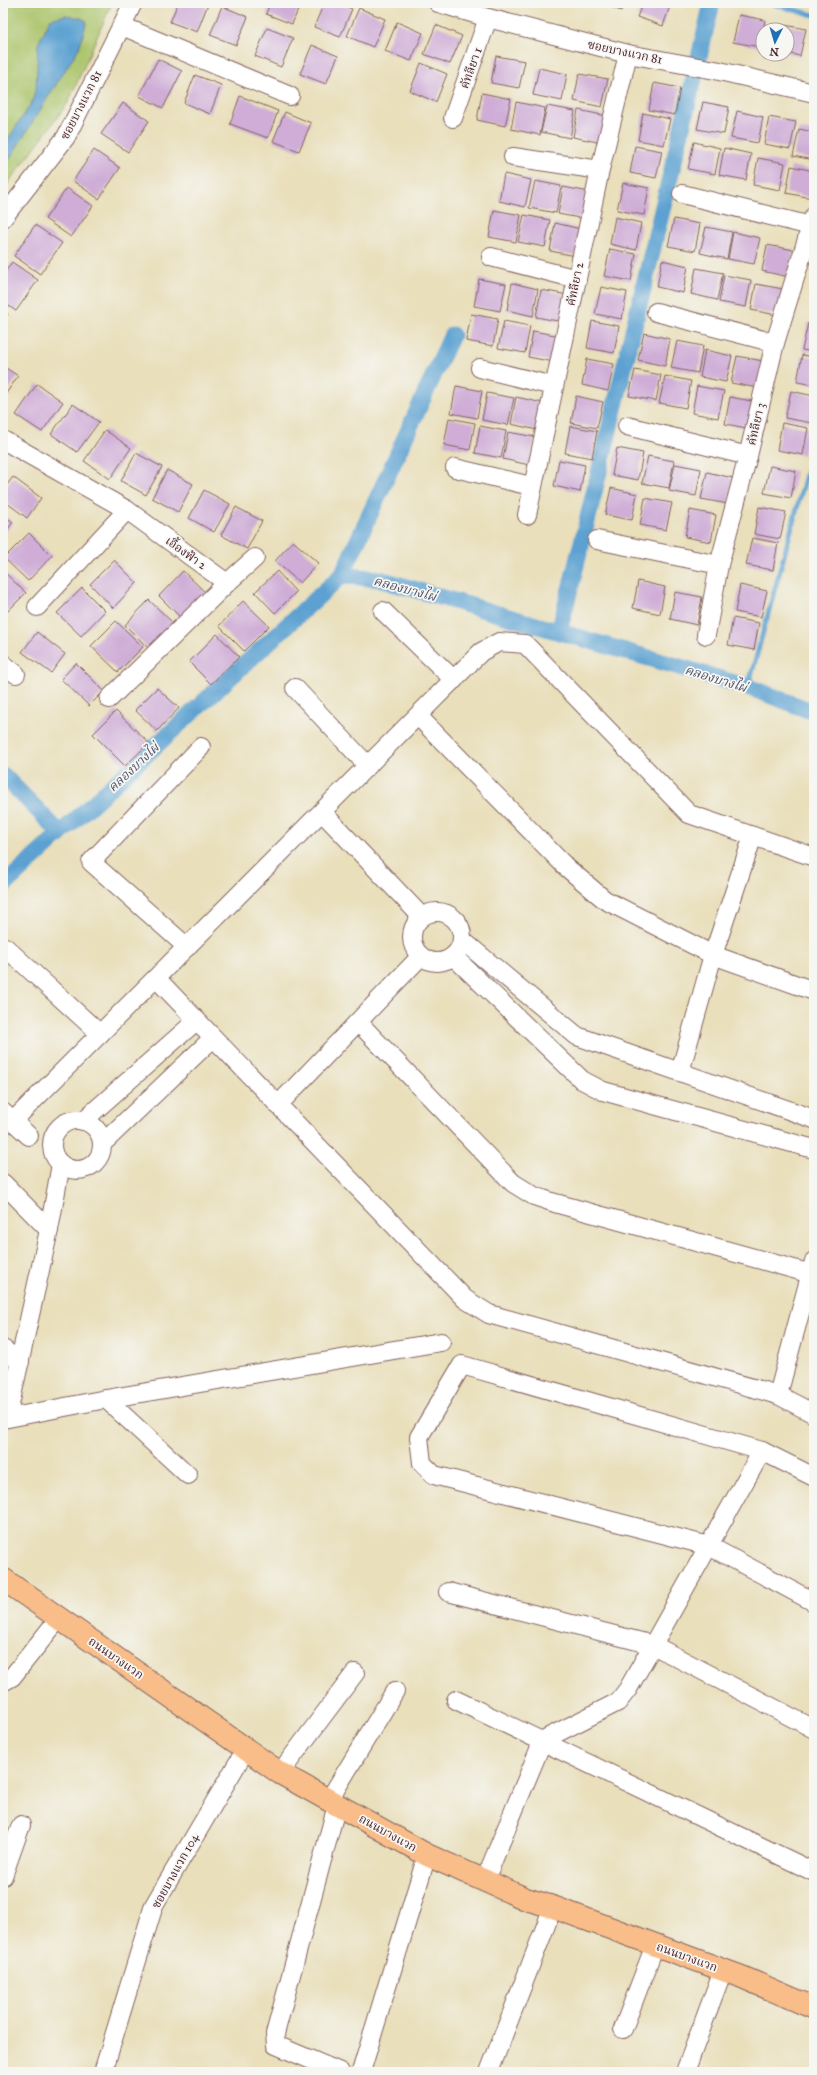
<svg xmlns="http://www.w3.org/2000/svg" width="817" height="2075" font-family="'IM FELL Great Primer','Noto Serif Thai',serif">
  <rect width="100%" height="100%" fill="#f6f6f2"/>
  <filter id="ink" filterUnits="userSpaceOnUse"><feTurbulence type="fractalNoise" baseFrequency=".025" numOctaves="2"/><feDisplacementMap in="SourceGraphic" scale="8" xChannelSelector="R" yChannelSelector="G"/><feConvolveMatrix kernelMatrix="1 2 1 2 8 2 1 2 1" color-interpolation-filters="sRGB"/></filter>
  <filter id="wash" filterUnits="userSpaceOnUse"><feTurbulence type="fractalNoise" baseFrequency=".012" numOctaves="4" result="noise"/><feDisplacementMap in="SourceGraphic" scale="16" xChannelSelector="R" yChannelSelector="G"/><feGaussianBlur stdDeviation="0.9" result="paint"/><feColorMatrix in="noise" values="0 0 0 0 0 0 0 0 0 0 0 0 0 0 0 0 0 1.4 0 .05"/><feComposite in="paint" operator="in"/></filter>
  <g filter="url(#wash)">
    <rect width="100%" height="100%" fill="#e9dfbb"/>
    <path fill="#abc46a" stroke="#7a724a" d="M3 3H112L68 103 3 190Z"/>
    <path fill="#5ba1d1" stroke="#52607e" d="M66 15 81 18 87 21 79 48 3 169V147L32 102 36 87 38 44 50 19Z"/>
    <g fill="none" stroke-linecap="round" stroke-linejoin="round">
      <g stroke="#5ba1d1" stroke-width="5">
        <path d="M769 3 814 15"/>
        <path d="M748 687 814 446"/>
      </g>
      <g stroke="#5ba1d1" stroke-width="17">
        <path d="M342 575 452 335"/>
        <path d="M559 632 584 534 712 3"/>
        <path d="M3 775 60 833"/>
        <path d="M3 886 342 575 379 579 748 687 814 712"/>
      </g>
    </g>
    <g id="blocks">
      <g fill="#cfadd7">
        <path d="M178 3 208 4 197 32 170 22Z"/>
        <path d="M270 3H301L292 24 266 14Z"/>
        <path d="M324 3H337L352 9 340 37 314 27Z"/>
        <path d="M600 3H624L621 11Z"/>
        <path d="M643 3H671L663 26 637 17Z"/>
        <path d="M222 6 248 17 236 45 210 35Z"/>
        <path d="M359 8 385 19 373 47 347 36Z"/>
        <path d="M739 15 765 20 760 47 733 42Z"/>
        <path d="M397 22 423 33 411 61 385 51Z"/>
        <path d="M779 24 806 29 800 56 787 53V30H778Z"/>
        <path d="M436 25 462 36 450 64 424 54Z"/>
        <path d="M267 28 293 38 281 67 255 56Z"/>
        <path d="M312 45 338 56 326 84 300 74Z"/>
        <path d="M496 56 525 61 519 88 491 83Z"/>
        <path d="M158 59 182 71 163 108 139 96Z"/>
        <path d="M421 63 447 74 436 102 410 91Z"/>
        <path d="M539 68 567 74 562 101 533 95Z"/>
        <path d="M579 74 608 79 602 107 574 101Z"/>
        <path d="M195 75 221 85 210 114 184 103Z"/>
        <path d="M654 83 680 88 675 115 649 110Z"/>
        <path d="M482 93 511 99 505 126 477 120Z"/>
        <path d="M240 96 278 111 268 138 230 124Z"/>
        <path d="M516 102 545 108 540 135 511 129Z"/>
        <path d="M703 102 729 107 724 134 697 129Z"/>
        <path d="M123 103 149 121 128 152 101 134Z"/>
        <path d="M547 106 575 111 570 138 541 132Z"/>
        <path d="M578 110 607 116 602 143 573 137Z"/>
        <path d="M737 111 763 117 758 143 731 138Z"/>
        <path d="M285 112 311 123 299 151 273 141Z"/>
        <path d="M643 113 670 119 664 145 638 140Z"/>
        <path d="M769 117 796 122 790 149 764 144Z"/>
        <path d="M799 129 814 132V160L793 156Z"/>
        <path d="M694 142 720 148 715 174 688 169Z"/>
        <path d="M635 146 662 151 656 178 630 173Z"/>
        <path d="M724 148 751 154 746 180 719 175Z"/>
        <path d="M94 150 120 168 99 199 73 181Z"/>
        <path d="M758 158 785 163 780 190 753 185Z"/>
        <path d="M791 166 814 171 812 198 786 193Z"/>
        <path d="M504 174 531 180 525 207 499 201Z"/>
        <path d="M535 181 561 186 556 213 529 208Z"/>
        <path d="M623 183 649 188 644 215 617 210Z"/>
        <path d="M563 187 590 192 585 219 558 214Z"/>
        <path d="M67 188 93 206 71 237 45 219Z"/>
        <path d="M494 210 521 215 516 242 489 237Z"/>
        <path d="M524 215 550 220 545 247 518 242Z"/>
        <path d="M615 217 641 223 636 250 610 244Z"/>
        <path d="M674 219 700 224 695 251 668 246Z"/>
        <path d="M555 223 581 229 576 256 550 251Z"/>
        <path d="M35 225 62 243 40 274 14 256Z"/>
        <path d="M706 227 732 232 727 259 700 253Z"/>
        <path d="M733 232 760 238 754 264 728 259Z"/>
        <path d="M767 245 794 250 789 277 762 271Z"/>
        <path d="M610 249 636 254 631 281 604 276Z"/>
        <path d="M662 260 688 266 683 293 657 287Z"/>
        <path d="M12 262 38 280 16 311 3 302V275Z"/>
        <path d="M696 268 723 273 717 300 691 294Z"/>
        <path d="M724 275 751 280 746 307 719 302Z"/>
        <path d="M479 279 506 284 500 311 474 306Z"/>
        <path d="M512 283 538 289 533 316 507 310Z"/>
        <path d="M756 284 783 289 777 315 751 310Z"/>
        <path d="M601 287 627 292 622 319 595 314Z"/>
        <path d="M541 290 568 295 563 322 536 317Z"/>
        <path d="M3 311 8 314 3 322Z"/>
        <path d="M471 314 498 319 493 346 466 341Z"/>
        <path d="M504 321 530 326 525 353 498 348Z"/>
        <path d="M592 321 619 326 614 353 587 348Z"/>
        <path d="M808 323 814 324V352L802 350Z"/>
        <path d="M533 331 560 336 554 362 528 357Z"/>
        <path d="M644 333 670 339 665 366 638 360Z"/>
        <path d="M677 341 703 346 698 373 671 368Z"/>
        <path d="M705 350 732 356 726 382 700 377Z"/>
        <path d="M802 355 814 357V385L797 382Z"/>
        <path d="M737 356 763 361 758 388 731 383Z"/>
        <path d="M587 359 614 364 608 391 582 385Z"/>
        <path d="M3 366 18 376 3 398Z"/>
        <path d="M635 370 661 375 656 401 629 396Z"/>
        <path d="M665 376 691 381 686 408 659 403Z"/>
        <path d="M37 384 63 402 42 432 16 415Z"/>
        <path d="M456 386 482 391 477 418 451 413Z"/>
        <path d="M697 386 724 391 718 418 692 413Z"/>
        <path d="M791 391 814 396 812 423 785 418Z"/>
        <path d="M487 393 514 398 508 425 482 420Z"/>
        <path d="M576 396 603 402 597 428 571 423Z"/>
        <path d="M516 397 543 403 537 430 511 424Z"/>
        <path d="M730 397 757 402 752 429 725 424Z"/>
        <path d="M73 404 99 422 77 452 51 434Z"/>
        <path d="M449 418 475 423 470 450 444 445Z"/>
        <path d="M782 423 808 428 803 455 777 450Z"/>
        <path d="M480 426 506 431 501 458 475 453Z"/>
        <path d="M570 426 597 431 592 458 565 453Z"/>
        <path d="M105 430 131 448 110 479 84 461Z"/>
        <path d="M508 432 535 437 529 465 503 459Z"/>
        <path d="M617 448 643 453 638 480 612 475Z"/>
        <path d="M136 453 162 467 146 495 121 481Z"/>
        <path d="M648 456 674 461 669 488 642 483Z"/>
        <path d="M559 460 585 465 580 492 554 486Z"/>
        <path d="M675 464 701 469 696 496 669 491Z"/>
        <path d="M770 466 796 471 791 498 764 493Z"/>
        <path d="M167 470 193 484 178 512 152 498Z"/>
        <path d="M707 472 733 478 728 504 701 499Z"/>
        <path d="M13 477 41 498 27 518 3 500V490Z"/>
        <path d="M611 488 637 494 632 520 605 515Z"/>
        <path d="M204 490 230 504 214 532 189 518Z"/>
        <path d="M645 498 672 503 666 530 640 525Z"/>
        <path d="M236 507 262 521 247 549 221 535Z"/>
        <path d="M759 507 786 512 780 539 754 534Z"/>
        <path d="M690 510 716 515 711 542 685 537Z"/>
        <path d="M3 515 13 522 3 536Z"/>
        <path d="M29 533 52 556 28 581 4 558Z"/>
        <path d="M752 538 778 543 773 570 746 565Z"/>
        <path d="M293 541 318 563 300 583 275 561Z"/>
        <path d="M114 560 137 583 113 608 90 584Z"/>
        <path d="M3 571 26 593 3 616Z"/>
        <path d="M183 571 207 594 182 619 159 596Z"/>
        <path d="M277 571 296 592 275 613 255 592Z"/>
        <path d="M638 581 665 587 660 614 633 608Z"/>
        <path d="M740 585 767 591 761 617 735 612Z"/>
        <path d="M82 588 105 611 81 636 57 613Z"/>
        <path d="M675 592 702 597 697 625 670 619Z"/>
        <path d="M149 600 173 623 148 648 125 625Z"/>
        <path d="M243 601 269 626 244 651 219 626Z"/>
        <path d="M733 618 759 623 754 650 728 645Z"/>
        <path d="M116 621 143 647 118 672 91 646Z"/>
        <path d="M37 632 65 654 51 673 22 652Z"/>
        <path d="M217 634 239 657 211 684 189 662Z"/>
        <path d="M76 663 104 691 89 706 61 679Z"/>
        <path d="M157 688 179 708 157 731 135 710Z"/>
        <path d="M116 711 149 743 125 766 93 734Z"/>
      </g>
    </g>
  </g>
  <g filter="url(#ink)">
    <use href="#blocks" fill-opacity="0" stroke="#82625d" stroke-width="1"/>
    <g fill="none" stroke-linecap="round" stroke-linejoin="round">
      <defs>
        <g id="minor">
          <path d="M438 3 488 18 628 54 715 70 814 93"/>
          <path d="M122 26 290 96"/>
          <path d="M453 118 488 18"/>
          <path d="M513 157 600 170"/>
          <path d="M682 194 811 226"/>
          <path d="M3 218 66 137 133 3"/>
          <path d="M491 257 577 279"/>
          <path d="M656 312 775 343"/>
          <path d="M480 368 553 386"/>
          <path d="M627 426 748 456"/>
          <path d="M3 440 127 510 227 583"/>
          <path d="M455 468 531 486"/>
          <path d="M527 515 600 170 628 54"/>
          <path d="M597 540 719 565"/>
          <path d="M37 607 127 510"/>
          <path d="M383 611 454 680"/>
          <path d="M706 635 719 565 748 456 775 343 814 216"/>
          <path d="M3 664 16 674"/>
          <path d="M295 688 368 766"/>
          <path d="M109 699 227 583 255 558"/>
          <path d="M418 716 566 867 605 900 713 955 814 991"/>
          <path d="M322 812 422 917"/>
          <circle cx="437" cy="937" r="25"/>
          <path d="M462 940 577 1036 814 1119"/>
          <path d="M5 947 100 1034"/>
          <path d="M187 947 91 862 201 747"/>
          <path d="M453 956 582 1080 603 1091 814 1149"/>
          <path d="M156 978 465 1299 489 1314 778 1395 814 1414"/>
          <path d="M358 1022 513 1183 534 1196 555 1203 808 1273 814 1277"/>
          <path d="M680 1072 713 955 753 836"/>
          <path d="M278 1105 421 956"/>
          <path d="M3 1112 29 1136"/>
          <circle cx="77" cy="1145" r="25"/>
          <path d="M13 1121 481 652 499 642 525 644 689 814 814 857"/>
          <path d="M83 1121 196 1021"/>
          <path d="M102 1144 213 1038"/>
          <path d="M3 1183 49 1230"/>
          <path d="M3 1349 20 1362"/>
          <path d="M778 1395 814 1261"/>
          <path d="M106 1399 188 1475"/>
          <path d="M7 1418 49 1230 61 1164"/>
          <path d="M3 1419 106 1399 441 1342"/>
          <path d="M814 1477 762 1451 462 1365 419 1437 422 1463 434 1475 709 1546 814 1602"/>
          <path d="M448 1592 653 1645 814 1729"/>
          <path d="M3 1682 12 1677 59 1618"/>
          <path d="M456 1700 814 1872"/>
          <path d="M280 1773 355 1673"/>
          <path d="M329 1800 395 1691"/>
          <path d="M337 1805 275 2034 276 2045 340 2072"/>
          <path d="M3 1876 21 1825"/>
          <path d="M485 1880 543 1740 618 1702 628 1689 762 1451"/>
          <path d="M623 2029 655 1945"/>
          <path d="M103 2072 154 1905 246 1749"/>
          <path d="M361 2072 427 1855"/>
          <path d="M489 2072 553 1907"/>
          <path d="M685 2072 723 1970"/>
        </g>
        <path id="major" d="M3 1579 280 1773 427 1855 526 1899 553 1907 742 1977 814 2008"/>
      </defs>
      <use href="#minor" stroke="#82625d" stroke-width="20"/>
      <use href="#major" stroke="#82625d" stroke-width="24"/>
      <use href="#minor" stroke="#fff" stroke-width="18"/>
      <use href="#major" stroke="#f8bd89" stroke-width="22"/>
    </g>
  </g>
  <g text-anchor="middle" stroke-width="3.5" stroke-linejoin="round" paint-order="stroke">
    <g font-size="12" fill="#4a1f2b" stroke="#f6f6f2">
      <text transform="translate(625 52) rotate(12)" y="4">ซอยบางแวก 81</text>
      <text transform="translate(471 68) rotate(-70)" y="4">คัทลียา 1</text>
      <text transform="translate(81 105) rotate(-63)" y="4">ซอยบางแวก 81</text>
      <text transform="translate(575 284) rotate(-78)" y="4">คัทลียา 2</text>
      <text transform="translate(756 424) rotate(-77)" y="4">คัทลียา 3</text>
      <text transform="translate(186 553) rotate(36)" y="4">เอื้องฟ้า 2</text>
      <text transform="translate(116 1658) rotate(35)" y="4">ถนนบางแวก</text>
      <text transform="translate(388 1833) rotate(29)" y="4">ถนนบางแวก</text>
      <text transform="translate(175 1871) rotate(-61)" y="4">ซอยบางแวก 104</text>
      <text transform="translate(687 1957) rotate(20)" y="4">ถนนบางแวก</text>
    </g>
    <g font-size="13" font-style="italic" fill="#51536d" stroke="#f6f6f2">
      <text transform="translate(405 588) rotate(15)" y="5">คลองบางไผ่</text>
      <text transform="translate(716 678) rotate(17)" y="5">คลองบางไผ่</text>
      <text transform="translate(133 767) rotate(-43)" y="5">คลองบางไผ่</text>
    </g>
  </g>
  <rect width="817" height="2075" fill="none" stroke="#f6f6f2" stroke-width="16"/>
  <g transform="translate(775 42) rotate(185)"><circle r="19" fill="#f6f6f2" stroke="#b1a0a2"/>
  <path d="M0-3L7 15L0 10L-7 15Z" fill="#1f6fb2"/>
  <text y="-6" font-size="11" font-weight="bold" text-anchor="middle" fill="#4a1f2b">N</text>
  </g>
</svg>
